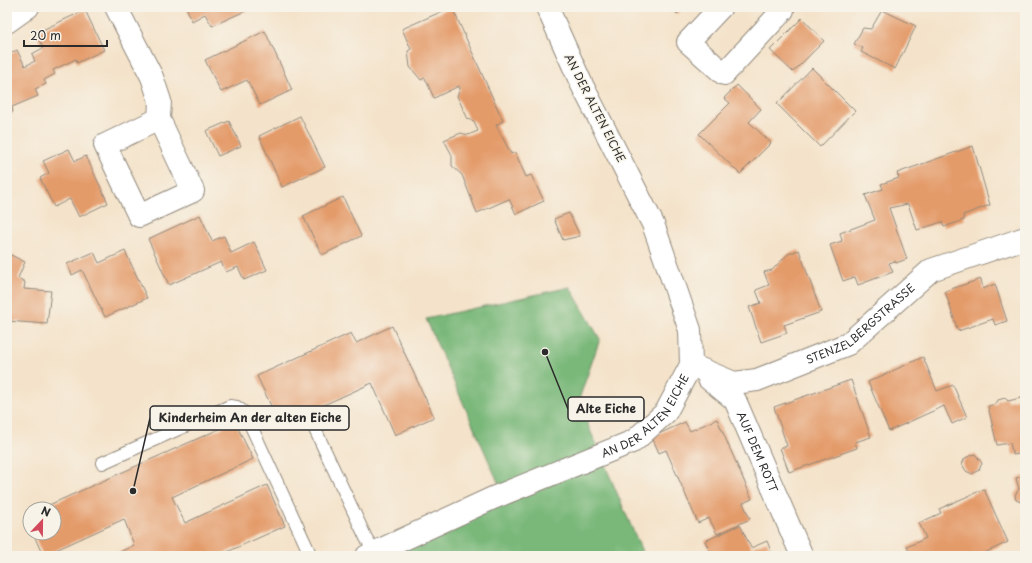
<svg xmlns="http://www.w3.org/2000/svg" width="1032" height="563" font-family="'Playpen Sans',sans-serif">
  <rect width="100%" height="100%" fill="#f7f3e8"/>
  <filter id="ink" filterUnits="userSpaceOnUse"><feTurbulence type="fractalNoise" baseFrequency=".025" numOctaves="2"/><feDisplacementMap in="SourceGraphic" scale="8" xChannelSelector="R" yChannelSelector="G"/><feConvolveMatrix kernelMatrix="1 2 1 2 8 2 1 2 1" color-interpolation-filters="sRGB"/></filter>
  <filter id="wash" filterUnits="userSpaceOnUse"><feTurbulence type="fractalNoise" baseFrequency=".012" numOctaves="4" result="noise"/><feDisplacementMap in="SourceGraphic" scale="16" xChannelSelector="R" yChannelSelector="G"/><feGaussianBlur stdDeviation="0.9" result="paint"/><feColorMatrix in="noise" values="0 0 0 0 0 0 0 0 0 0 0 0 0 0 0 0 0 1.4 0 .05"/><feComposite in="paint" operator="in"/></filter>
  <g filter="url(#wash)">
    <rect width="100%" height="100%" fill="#f4e3ca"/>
    <path fill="#79b879" stroke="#527252" d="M570 287 600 339 578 402 644 556H381L506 500 426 319Z"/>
    <g id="blocks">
      <g fill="#e49b6b">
        <path d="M186 7H254L212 26 205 14 192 21Z"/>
        <path d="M452 7 503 121 496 125 511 154 515 152 526 177 531 175 544 201 516 214 509 199 477 213 462 175 452 166V155L444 140 461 133 468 135 478 131 474 121 468 119 457 96 460 89 459 86 434 98 425 78 421 80 410 67 408 51 411 49 402 29Z"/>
        <path d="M670 7H684L677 14Z"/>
        <path d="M85 10 104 50 77 63 76 59 53 70 55 74 44 80 46 84 35 89 38 96 12 107 13 112 7 115V55L17 50 25 66 35 61 32 54 43 48 36 33Z"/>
        <path d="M882 10 916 26 895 69 861 52 863 48 854 44 863 28 871 29Z"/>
        <path d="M802 18 824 41 793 72 770 50Z"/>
        <path d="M265 31 292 90 260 105 247 80 221 92 205 60Z"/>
        <path d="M812 68 855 111 820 147 777 104Z"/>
        <path d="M737 85 761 109 749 122 771 143 740 174 699 134 730 103 724 98Z"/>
        <path d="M300 116 325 167 282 187 259 136Z"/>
        <path d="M229 121 241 146 218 156 206 131Z"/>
        <path d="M973 146 990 205 963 215 964 220 944 227 942 222 917 230 908 204 889 208 907 259 896 263 895 261 889 263 893 272 858 285 855 277 843 281 830 245 842 241 840 233 875 220 865 195 883 189 881 184 899 178 897 173Z"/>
        <path d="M69 149 75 161 86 156 108 203 79 217 70 199 54 207 40 178 49 173 43 161Z"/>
        <path d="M343 197 361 236 322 255 303 216Z"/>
        <path d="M569 213 580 236 563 240 554 219Z"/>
        <path d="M200 215 212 241 224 236 231 253 254 242 267 270 244 280 238 267 226 272 221 262 169 285 148 239Z"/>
        <path d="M799 250 821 312 784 325 787 333 761 342 749 307 761 303 756 290 769 285 764 272 772 270 788 254Z"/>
        <path d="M125 251 147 298 105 317 82 270 72 275 67 264 94 252 99 263Z"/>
        <path d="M7 253 25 262 18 278 25 282 24 289 51 291 47 324 7 321Z"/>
        <path d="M981 279 983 289 995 284 1007 321 995 325 993 319 958 331 945 291Z"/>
        <path d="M392 326 434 417 395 435 372 383 280 425 257 376 351 333 356 343Z"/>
        <path d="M923 357 937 391 953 385 967 417 952 424 944 406 889 431 868 382Z"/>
        <path d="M851 380 871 437 855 442 857 448 789 472 780 448 787 446 774 407Z"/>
        <path d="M1025 397V453L1013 455 1010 443 997 445 988 406 996 404 998 400 1005 398 1008 401Z"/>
        <path d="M717 419 752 499 743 503 750 519 717 534 709 518 698 523 666 450 659 453 652 437 685 422 690 431Z"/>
        <path d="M235 422 253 459 172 497 185 523 267 485 285 526 218 556H112L134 545 124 519 43 556 33 533H54V509H40Z"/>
        <path d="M975 454 982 463 979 470 972 474 966 471 962 464 965 458Z"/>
        <path d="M1025 476V513H1024L1023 503 1016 500 1015 495 1019 489 1016 478Z"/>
        <path d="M984 489 1008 542 978 556H911L907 547 926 538 919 523 941 513 939 509Z"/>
        <path d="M30 514V526L25 516Z"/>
        <path d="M740 525 751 548 767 541 773 556H712L705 541Z"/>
      </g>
    </g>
  </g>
  <g filter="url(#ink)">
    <use href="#blocks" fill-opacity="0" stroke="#90877a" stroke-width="1"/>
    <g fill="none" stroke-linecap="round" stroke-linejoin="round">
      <defs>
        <g id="service">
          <path d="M312 423 366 538 375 552"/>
          <path d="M102 463 230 406 237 407 245 413 311 556"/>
        </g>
        <g id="minor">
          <path d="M116 7 152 77 160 101 159 119 193 191 139 216 105 145 159 119"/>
          <path d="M721 7 688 42 724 74 783 10 780 7"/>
          <path d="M7 22 28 7"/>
          <path id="s1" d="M691 365 734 383 757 380 848 344 931 270 1025 238"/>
          <path id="s2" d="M709 379 735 400 802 556"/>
          <path id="s3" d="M367 556 493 498 634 441 666 412 691 365 690 330 653 224 582 85 547 7"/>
        </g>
      </defs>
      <use href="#service" stroke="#90877a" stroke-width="14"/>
      <use href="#minor" stroke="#90877a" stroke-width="24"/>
      <use href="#service" stroke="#fff" stroke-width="12"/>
      <use href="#minor" stroke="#fff" stroke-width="22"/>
    </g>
  </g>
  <g text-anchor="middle" stroke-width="3" stroke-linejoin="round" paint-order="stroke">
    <g font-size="11" fill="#2b2b2b" stroke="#f7f3e8">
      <text transform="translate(595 108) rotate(63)" y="4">AN DER ALTEN EICHE</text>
      <text dy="4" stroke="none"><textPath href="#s1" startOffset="189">STENZELBERGSTRASSE</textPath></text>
      <text dy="4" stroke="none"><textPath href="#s3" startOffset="316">AN DER ALTEN EICHE</textPath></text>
      <text dy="4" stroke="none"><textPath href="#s2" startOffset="90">AUF DEM ROTT</textPath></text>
    </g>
  </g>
  <path fill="none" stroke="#2b2b2b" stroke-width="1.5" d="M545 352L568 409M133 491L150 418"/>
  <g fill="#2b2b2b" stroke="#f7f3e8" stroke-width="1.5">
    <circle cx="545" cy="352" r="4"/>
    <circle cx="133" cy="491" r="4"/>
  </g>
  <g fill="#f7f3e8" stroke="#2b2b2b" stroke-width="1.5">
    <rect x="568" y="397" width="76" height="24" rx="4"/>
    <rect x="150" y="406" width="199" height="24" rx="4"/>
  </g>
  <g font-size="12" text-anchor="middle" font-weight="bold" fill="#2b2b2b">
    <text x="606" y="413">Alte Eiche</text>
    <text x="250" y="422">Kinderheim An der alten Eiche</text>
  </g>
  <rect width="1032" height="563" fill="none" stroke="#f7f3e8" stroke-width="24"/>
  <g transform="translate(42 521) rotate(22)"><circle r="19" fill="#f7f3e8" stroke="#a5a39c"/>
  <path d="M0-3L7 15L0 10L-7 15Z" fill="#d1495b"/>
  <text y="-6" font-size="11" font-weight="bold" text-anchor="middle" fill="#2b2b2b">N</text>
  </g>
  <path d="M24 40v6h83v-6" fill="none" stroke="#2b2b2b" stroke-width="2"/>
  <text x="30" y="40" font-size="12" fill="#2b2b2b" stroke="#f7f3e8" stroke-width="3" paint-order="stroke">20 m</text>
</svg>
